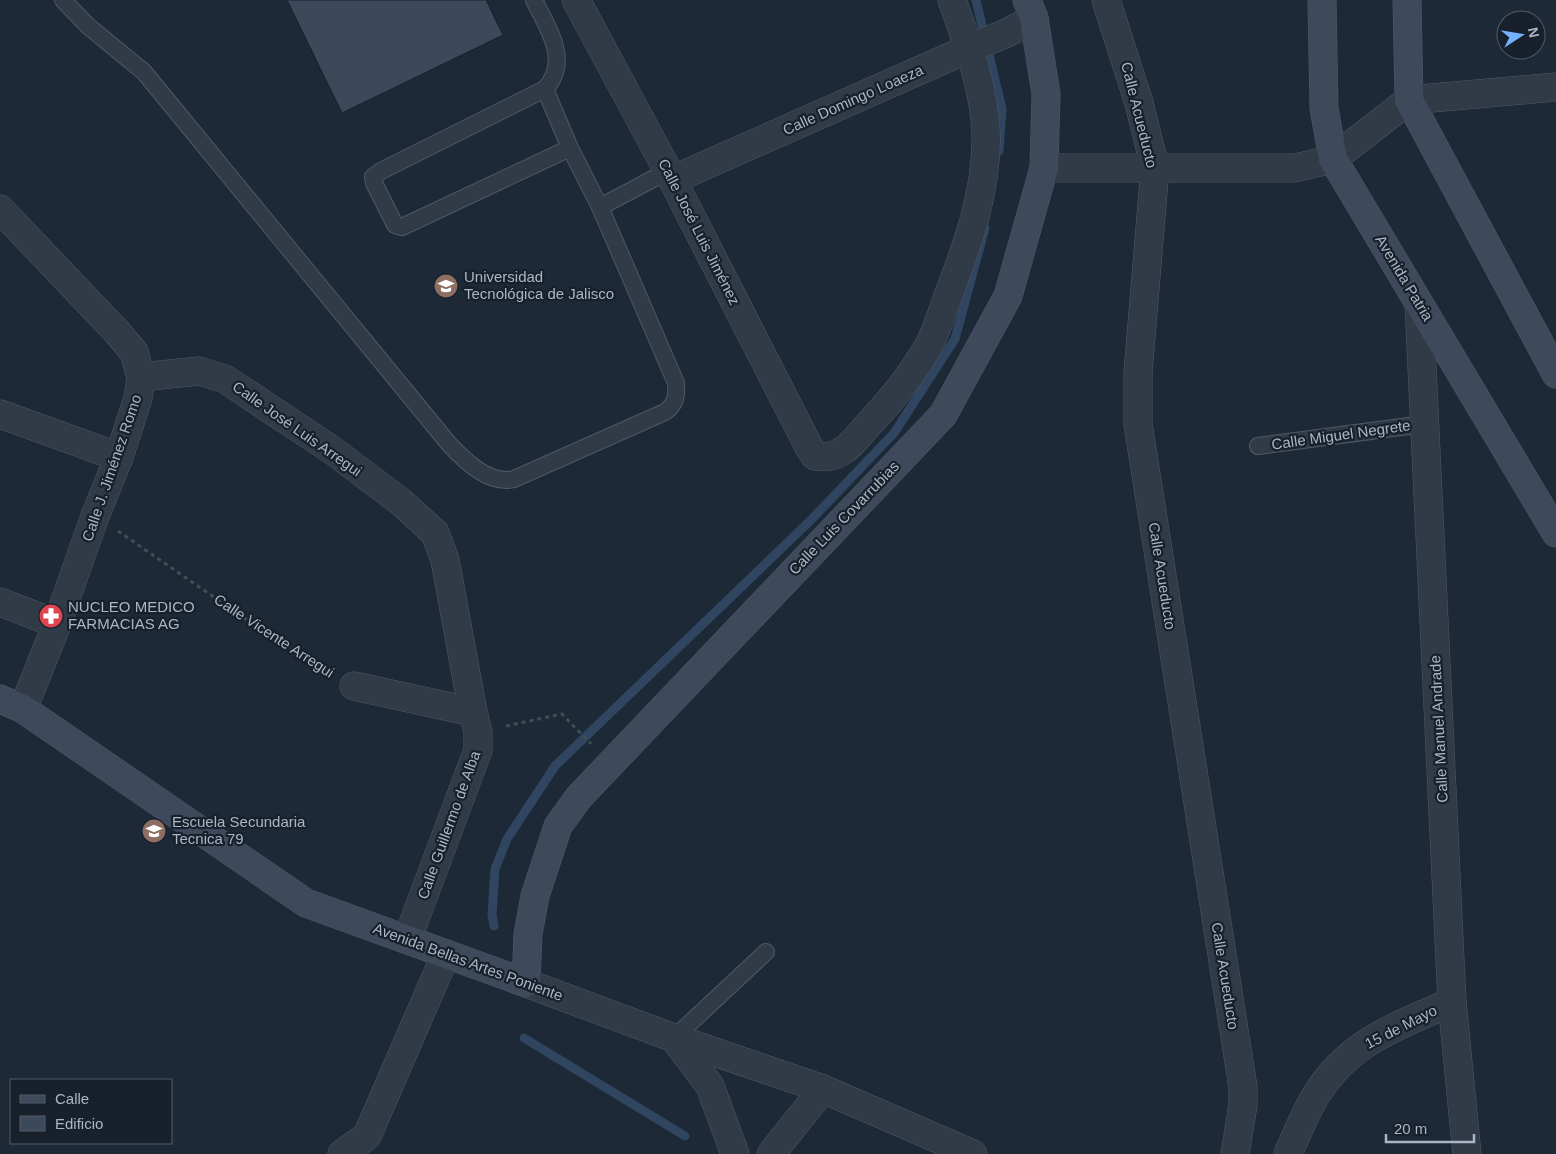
<svg xmlns="http://www.w3.org/2000/svg" width="1556" height="1154" font-family="Arial,sans-serif">
  <rect width="100%" height="100%" fill="#1d2937"/>
  <g fill="none" stroke-linecap="round" stroke-linejoin="round">
    <g stroke="#2f4560" stroke-width="9">
      <path d="M976 0 1002 109 999 151"/>
      <path d="M494 926 492 915 495 869 507 839 555 766 811 520 894 433 955 339 985 228"/>
      <path d="M524 1038 685 1136"/>
    </g>
  </g>
  <path fill="#3b495a" stroke="#18222e" d="M287 0H486L503 35 342 113Z"/>
  <g fill="none" stroke-linecap="round" stroke-linejoin="round">
    <defs>
      <g id="lane">
        <path d="M63 0 88 26 144 72 449 444C465 461 489 485 514 479L665 412C676 404 677 396 676 383L600 207"/>
        <path d="M534 0C548 29 571 61 545 89"/>
        <path d="M570 148 402 227 395 225 374 183 373 177 381 171 545 89 570 148 600 207 668 171"/>
        <path d="M1258 446 1424 424"/>
        <path d="M674 1038 766 952"/>
      </g>
      <g id="street">
        <path d="M576 0 668 171 809 447 815 456C841 461 852 443 867 426 891 401 912 375 929 345 937 330 942 312 948 296 968 244 987 191 986 135 985 89 967 42 952 0"/>
        <path d="M1106 0 1139 103 1155 168 1138 373V424L1243 1087V1105L1235 1154"/>
        <path d="M1044 168H1295L1333 159 1409 100 1556 87"/>
        <path d="M672 180 970 48 1009 32 1034 18"/>
        <path d="M0 209 117 332 134 352 141 377 138 398 119 457 95 516 57 624 23 709"/>
        <path d="M1419 304 1452 1002 1467 1154"/>
        <path d="M141 377 199 371 225 379 332 450 401 502 435 533 445 560 473 712 478 732V750L407 940"/>
        <path d="M0 414 119 457"/>
        <path d="M0 602 57 624"/>
        <path d="M354 686 473 712"/>
        <path d="M526 983 674 1038 823 1089 973 1154"/>
        <path d="M674 1038 710 1086 735 1154"/>
        <path d="M342 1154 367 1136 446 954"/>
        <path d="M771 1154 823 1089"/>
        <path d="M1288 1154C1297 1134 1306 1110 1318 1092 1351 1041 1399 1025 1452 1002"/>
      </g>
      <g id="secondary">
        <path d="M1322 0 1324 108 1333 159 1556 533"/>
        <path d="M1407 0 1409 100 1556 374"/>
        <path d="M0 699 23 709 306 903 526 983 528 934 535 896 558 826 579 797 943 415 1008 296 1044 168 1046 94 1034 18 1027 0"/>
      </g>
    </defs>
    <use href="#lane" stroke="#4e5966" stroke-width="18"/>
    <use href="#street" stroke="#4e5966" stroke-width="29"/>
    <use href="#secondary" stroke="#4e5966" stroke-width="29"/>
    <g stroke="#3a5252" stroke-width="3" stroke-dasharray="4 4" stroke-linecap="butt">
      <path d="M118 531 282 644 330 672"/>
      <path d="M506 726 562 714 591 744"/>
    </g>
    <use href="#lane" stroke="#313b47" stroke-width="16"/>
    <use href="#street" stroke="#313b47" stroke-width="28"/>
    <use href="#secondary" stroke="#3e4a5b" stroke-width="28"/>
  </g>
  <defs>
    <symbol id="university-disc" viewBox="-11 -11 22 22"><circle r="9.5" fill="#8d6e63" stroke="#17202b"/><path d="M0-5L7-2L0 1L-7-2ZM-4 1L0 2.5L4 1V4Q0 6-4 4Z" fill="#fff"/></symbol>
    <symbol id="pharmacy-disc" viewBox="-11 -11 22 22"><circle r="9.5" fill="#e0444e" stroke="#17202b"/><path d="M-2-6h4v4h4v4h-4v4h-4v-4h-4v-4h4Z" fill="#fff"/></symbol>
    <symbol id="school-disc" viewBox="-11 -11 22 22"><circle r="9.5" fill="#8d6e63" stroke="#17202b"/><path d="M0-5L7-2L0 1L-7-2ZM-4 1L0 2.5L4 1V4Q0 6-4 4Z" fill="#fff"/></symbol>
  </defs>
  <g fill-rule="evenodd">
    <use href="#university-disc" x="432" y="272" width="28" height="28"/>
    <use href="#pharmacy-disc" x="37" y="602" width="28" height="28"/>
    <use href="#school-disc" x="140" y="817" width="28" height="28"/>
  </g>
  <g text-anchor="middle" stroke-width="4.5" stroke-linejoin="round" paint-order="stroke">
    <g font-size="15" fill="#aab6c5" stroke="#17202b">
      <text transform="translate(853 100) rotate(-24)" y="5">Calle Domingo Loaeza</text>
      <text transform="translate(1139 115) rotate(76)" y="5">Calle Acueducto</text>
      <text transform="translate(699 232) rotate(63)" y="5">Calle José Luis Jiménez</text>
      <text transform="translate(1404 278) rotate(59)" y="5">Avenida Patria</text>
      <text transform="translate(297 429) rotate(35)" y="5">Calle José Luis Arregui</text>
      <text transform="translate(1341 435) rotate(-8)" y="5">Calle Miguel Negrete</text>
      <text transform="translate(112 468) rotate(-71)" y="5">Calle J. Jiménez Romo</text>
      <text transform="translate(844 518) rotate(-46)" y="5">Calle Luis Covarrubias</text>
      <text transform="translate(1162 576) rotate(81)" y="5">Calle Acueducto</text>
      <text transform="translate(274 636) rotate(33)" y="5">Calle Vicente Arregui</text>
      <text transform="translate(1439 729) rotate(-93)" y="5">Calle Manuel Andrade</text>
      <text transform="translate(449 825) rotate(-70)" y="5">Calle Guillermo de Alba</text>
      <text transform="translate(468 962) rotate(20)" y="5">Avenida Bellas Artes Poniente</text>
      <text transform="translate(1225 976) rotate(81)" y="5">Calle Acueducto</text>
      <text transform="translate(1401 1027) rotate(-27)" y="5">15 de Mayo</text>
    </g>
    <g font-size="15" fill="#aab6c5" stroke="#17202b" text-anchor="start">
      <text x="464" y="282">Universidad<tspan x="464" dy="17">Tecnológica de Jalisco</tspan></text>
      <text x="68" y="612">NUCLEO MEDICO<tspan x="68" dy="17">FARMACIAS AG</tspan></text>
      <text x="172" y="827">Escuela Secundaria<tspan x="172" dy="17">Tecnica 79</tspan></text>
    </g>
  </g>
  <rect x="10" y="1079" width="162" height="65" fill="#17202b" stroke="#525c69"/>
  <rect x="20" y="1095" width="25" height="8" fill="#3e4a5b" stroke="#525c69"/>
  <text x="55" y="1104" font-size="15" fill="#aab6c5">Calle</text>
  <rect x="20" y="1116" width="25" height="15" fill="#3b495a" stroke="#525c69"/>
  <text x="55" y="1129" font-size="15" fill="#aab6c5">Edificio</text>
  <g transform="translate(1521 35) rotate(78)"><circle r="24" fill="#17202b" stroke="#525c69"/>
  <path d="M0-4L9 19L0 12L-9 19Z" fill="#75b0ff"/>
  <text y="-8" font-size="14" font-weight="bold" text-anchor="middle" fill="#aab6c5">N</text>
  </g>
  <path d="M1386 1134v8h88v-8" fill="none" stroke="#aab6c5" stroke-width="2.5"/>
  <text x="1394" y="1134" font-size="15" fill="#aab6c5" stroke="#17202b" stroke-width="4" paint-order="stroke">20 m</text>
</svg>
